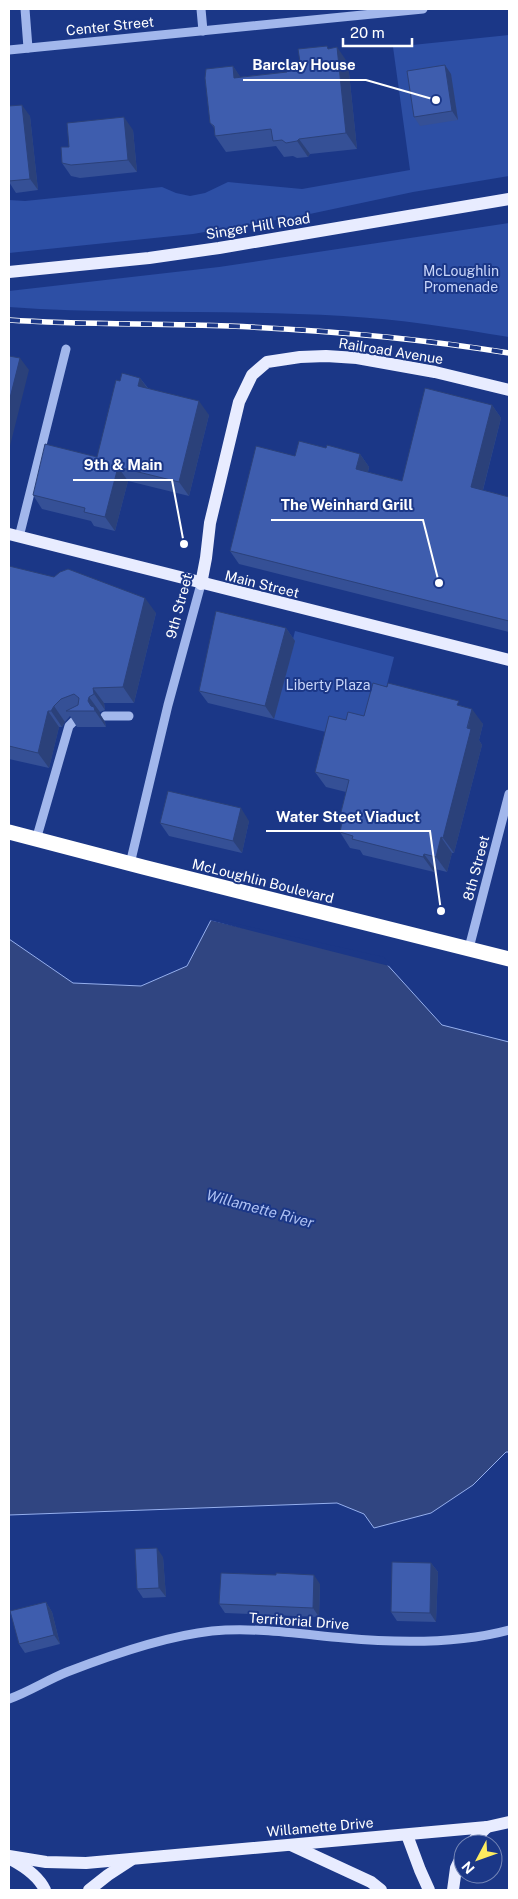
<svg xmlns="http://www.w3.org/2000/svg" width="518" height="1899" font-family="'Public Sans',sans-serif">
  <rect width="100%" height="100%" fill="#1b3787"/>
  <g fill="#2d4fa5">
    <path d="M509 35V176L413 192 305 215 193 234 9 253V200L25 201 162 187 176 193 190 196 205 193 228 182 302 189 410 170 393 47Z"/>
    <path d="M509 223V337C454 328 399 319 343 316 232 309 120 315 9 307V291L219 267Z"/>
    <path d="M295 631 394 657 375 732 330 733 273 719Z"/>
  </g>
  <path fill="#304581" stroke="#95afee" d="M211 920 383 960 442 1025 509 1042V1452H506L473 1485 431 1513 374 1528 364 1514 337 1503 9 1515V939L73 983 141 986 187 966Z"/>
  <path fill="#1b3787" d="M210 918 384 957 393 967 209 920Z"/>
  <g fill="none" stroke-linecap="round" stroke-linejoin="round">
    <g stroke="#a2b7ec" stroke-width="9">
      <path d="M25 9 28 48"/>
      <path d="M201 9 203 31"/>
      <path d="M9 50 423 9"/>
      <path d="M19 537 66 349"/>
      <path d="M105 716H129"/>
      <path d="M36 840 69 726 76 719 82 717"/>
      <path d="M130 864 168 705 201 584"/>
      <path d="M469 948 509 794"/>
      <path d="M9 1699C29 1692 47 1680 67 1672 111 1655 166 1636 212 1631 256 1627 300 1634 344 1638 398 1643 457 1644 509 1630"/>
    </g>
    <g stroke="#e8ecff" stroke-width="12">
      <path d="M9 272 149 258 219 248 509 199"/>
      <path d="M9 534 509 660"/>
      <path d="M201 584 206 558 210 523 239 402 252 375 267 362 300 357 326 356 357 358 435 372 509 390"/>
      <path d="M407 1835 420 1870 429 1890"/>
      <path d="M470 1844 487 1827"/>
      <path d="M291 1845 371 1882 381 1890"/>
      <path d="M9 1856 46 1862 86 1863 487 1827 509 1822"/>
      <path d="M12 1860C25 1867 39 1877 45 1890"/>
      <path d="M89 1890 108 1875 131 1860"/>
      <path d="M453 1890 456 1868 463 1853"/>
    </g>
    <path stroke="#fff" stroke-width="15" d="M9 832 143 867 509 959"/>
    <defs>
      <path id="rail" d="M9 320C82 325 156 323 229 326 323 330 417 338 509 353"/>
    </defs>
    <use href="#rail" stroke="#fff" stroke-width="5.5"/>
    <use href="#rail" stroke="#1b3787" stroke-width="4" stroke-dasharray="11" stroke-linecap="butt"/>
  </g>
  <g fill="#355096">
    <path d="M329 49 348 63 357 149 310 154 308 157 297 158 293 156 284 157 276 146 226 152 215 136V129L210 123 233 66 240 77 287 72 300 62Z"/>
    <path d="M451 74 458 120 420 126 414 117Z"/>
    <path d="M9 106 30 116 38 190 16 193 9 182Z"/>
    <path d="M133 130 137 172 80 178 71 176 62 163 69 147Z"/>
    <path d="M140 378 148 388 209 415 189 496 128 481 115 531 94 526 91 521 42 509 33 495 97 457 120 381Z"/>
    <path d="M492 405 501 418 483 490 509 497V632L239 564 230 551 295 456 326 448 360 454 369 467 368 472 402 481Z"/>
    <path d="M9 566 156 613 134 703H104L105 710 100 712V714L105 722 106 727H77L70 716 65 722 62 727H59L49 768 9 759Z"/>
    <path d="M286 628 295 641 274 719 208 703 199 691Z"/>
    <path d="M387 687 462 706 483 724 479 740 482 745 454 853H452L447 872 435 869 434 872 363 855 360 850 350 848 340 832 343 816 341 812 346 792 326 787 315 772 346 720 364 716Z"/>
    <path d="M249 821 242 853 169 836 160 823Z"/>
    <path d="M163 1557 166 1597 143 1598 137 1589Z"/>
    <path d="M431 1563 438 1572 436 1622 397 1621 391 1612Z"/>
    <path d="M320 1584 319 1617 225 1613 219 1604Z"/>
    <path d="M46 1602 52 1612 60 1644 25 1653 19 1644Z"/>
  </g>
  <g fill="#2b417a">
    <path d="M337 47 348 63 357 149 346 133Z"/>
    <path d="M445 65 451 74 458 120 452 111Z"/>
    <path d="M233 66 244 82 234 78Z"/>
    <path d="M22 105 30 116 38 190 30 179Z"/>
    <path d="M124 117 133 130 137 172 128 160Z"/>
    <path d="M299 139 310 154 308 157 297 141Z"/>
    <path d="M20 358 29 370 9 450V402Z"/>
    <path d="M140 378 150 392 138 386Z"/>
    <path d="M199 401 209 415 189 496 179 482Z"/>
    <path d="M492 405 501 418 480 501 471 487Z"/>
    <path d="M360 454 369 467 365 482 356 469Z"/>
    <path d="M118 467 128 481 115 531 105 517Z"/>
    <path d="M145 598 156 613 134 703 123 687Z"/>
    <path d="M286 628 295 641 274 719 265 706Z"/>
    <path d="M93 688 104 703 105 710 94 694Z"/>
    <path d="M89 697 100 712V714L105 722 106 727 88 701Z"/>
    <path d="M54 706 65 722 62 727 51 711Z"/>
    <path d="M472 709 483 724 479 740 482 745 454 853 443 838Z"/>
    <path d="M48 711 59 727 49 768 38 753Z"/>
    <path d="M241 808 249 821 242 853 233 841Z"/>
    <path d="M441 837 452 853 447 872 436 857Z"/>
    <path d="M424 854 435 869 434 872 423 857Z"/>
    <path d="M157 1548 163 1557 166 1597 159 1588Z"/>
    <path d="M431 1563 438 1572 436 1622 430 1613Z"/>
    <path d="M314 1575 320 1584 319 1617 313 1608Z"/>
    <path d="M46 1602 52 1612 60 1644 54 1635Z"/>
  </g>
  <g fill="#3e5dae" stroke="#2b417a">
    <path d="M327 46 328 49 337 47 346 133 299 139 297 141 286 143 282 140 273 141 271 129 215 136 214 126 210 123 205 78 206 69 233 66 234 78 287 72V64L300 62 298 49Z"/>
    <path d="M445 65 452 111 414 117 407 71Z"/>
    <path d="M22 105 30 179 9 181V106Z"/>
    <path d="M124 117 128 160 71 165 62 163 61 147H69L67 123Z"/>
    <path d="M9 356 20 358 9 402Z"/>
    <path d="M122 373 140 378 138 386 199 401 179 482 118 467 105 517 84 512 85 508 33 495 45 444 97 457 116 380 120 381Z"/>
    <path d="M425 388 492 405 471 487 509 497V621L230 551 256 446 295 456 299 441 326 448 327 445 360 454 356 469 402 481Z"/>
    <path d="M9 566 54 577 60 572 68 569 145 598 123 687 93 688 94 694 89 697 88 701 91 706 94 707 95 711H66L78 705 79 698 74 694 61 699 54 706 51 711H48L38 753 9 746Z"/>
    <path d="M216 611 286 628 265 706 199 691Z"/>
    <path d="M373 683 387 687 388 683 459 701 457 705 472 709 467 728 471 729 443 838 441 837 436 857 424 854 423 857 352 839 353 836 340 832 344 813 341 812 349 780 315 772 329 716 346 720 348 712 364 716Z"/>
    <path d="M168 791 241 808 233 841 160 823Z"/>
    <path d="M157 1548 159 1588 137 1589 135 1549Z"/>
    <path d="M392 1562 431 1563 430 1613 391 1612Z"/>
    <path d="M221 1573 276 1575V1573L314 1575 313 1608 219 1604Z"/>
    <path d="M46 1602 54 1635 19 1644 10 1611Z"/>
  </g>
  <g text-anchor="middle" stroke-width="4" stroke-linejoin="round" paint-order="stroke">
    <g font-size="14" fill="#fff" stroke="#1b3787">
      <text transform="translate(110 26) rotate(-6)" y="5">Center Street</text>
      <text transform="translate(258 226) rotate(-9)" y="5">Singer Hill Road</text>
      <text transform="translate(391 351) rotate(9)" y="5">Railroad Avenue</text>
      <text transform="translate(262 584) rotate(14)" y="5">Main Street</text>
      <text transform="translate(179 606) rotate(-75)" y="5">9th Street</text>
      <text transform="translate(476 868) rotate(-75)" y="5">8th Street</text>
      <text transform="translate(263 881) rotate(14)" y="5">McLoughlin Boulevard</text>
      <text transform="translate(299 1621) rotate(4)" y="5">Territorial Drive</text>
      <text transform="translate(320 1827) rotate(-5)" y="5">Willamette Drive</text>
    </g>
    <g font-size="14" fill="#c8d5f9" stroke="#1b3787">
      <text x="461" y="276">McLoughlin<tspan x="461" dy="16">Promenade</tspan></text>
      <text x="328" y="690">Liberty Plaza</text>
    </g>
    <g font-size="15" font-style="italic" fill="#aec1f3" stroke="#1b3787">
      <text transform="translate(260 1209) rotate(15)" y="5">Willamette River</text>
    </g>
  </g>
  <path fill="none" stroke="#fff" stroke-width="2" d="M436 100L366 80H243M184 544L172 480H73M439 583L423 520H271M441 911L430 831H266"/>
  <g fill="#fff" stroke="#1b3787" stroke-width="2">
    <circle cx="436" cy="100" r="5"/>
    <circle cx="184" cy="544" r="5"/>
    <circle cx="439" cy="583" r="5"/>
    <circle cx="441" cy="911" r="5"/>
  </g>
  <g font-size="15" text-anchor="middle" font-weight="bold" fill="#fff" stroke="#1b3787" stroke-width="4" stroke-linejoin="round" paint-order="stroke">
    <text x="304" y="70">Barclay House</text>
    <text x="123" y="470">9th &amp; Main</text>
    <text x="347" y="510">The Weinhard Grill</text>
    <text x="348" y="822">Water Steet Viaduct</text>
  </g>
  <rect width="518" height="1899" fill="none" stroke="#ffffff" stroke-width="20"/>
  <g transform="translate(478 1859) rotate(229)"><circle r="24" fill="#1b3787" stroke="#7687b7"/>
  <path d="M0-4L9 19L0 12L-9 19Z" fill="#feec5f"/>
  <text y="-8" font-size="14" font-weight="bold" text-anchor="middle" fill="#ffffff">N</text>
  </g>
  <path d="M343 38v8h69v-8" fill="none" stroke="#ffffff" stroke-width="2.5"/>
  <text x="350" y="38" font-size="15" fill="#ffffff" stroke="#1b3787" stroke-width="4" paint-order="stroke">20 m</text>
</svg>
